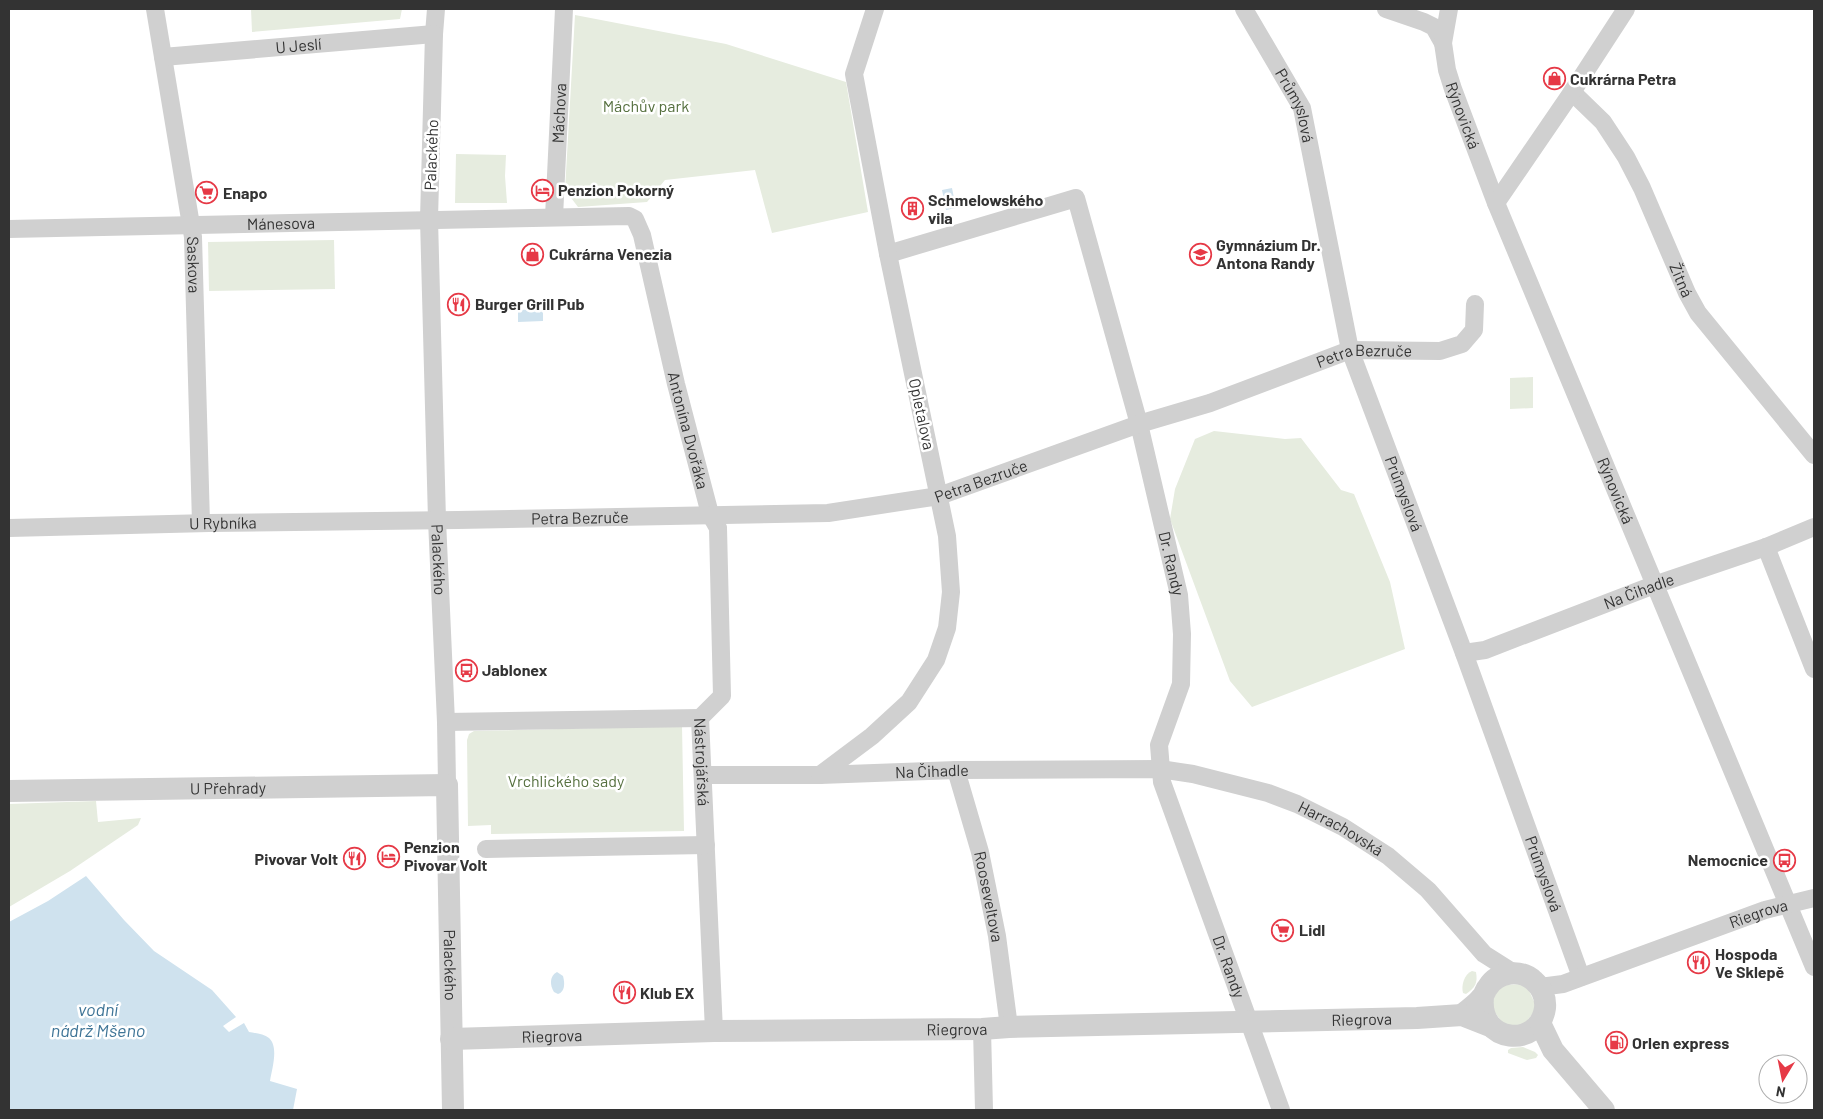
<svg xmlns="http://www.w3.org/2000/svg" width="1823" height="1119" font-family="Barlow,sans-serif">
  <rect width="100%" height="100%" fill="#fff"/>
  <g fill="#e6ecdf">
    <path d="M251 9H402L400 19 252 32Z"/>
    <path d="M575 15 726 44 846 82 868 212 772 233 755 170 665 180 647 202 578 207 565 190Z"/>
    <path d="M456 154 506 155 505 176 507 203H455Z"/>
    <path d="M334 240 335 289 209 291 208 242Z"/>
    <path d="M1533 377V408L1510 409V378Z"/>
    <path d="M1214 431 1285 439 1301 438 1341 490 1354 494 1390 582 1405 649 1252 707 1230 681 1170 519 1175 489 1195 439Z"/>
    <path d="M682 726 684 831 491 834V825L468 826 467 740 469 734 474 731Z"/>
    <path d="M96 801 98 822 141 818 138 825 70 871 9 907V804Z"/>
    <path d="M1472 971 1476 972C1478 983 1475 988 1466 994L1463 993C1461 986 1464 974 1472 971Z"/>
    <path d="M1526 984 1537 1008 1523 1026 1505 1027 1490 1005 1500 985Z"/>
    <path d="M1523 1047 1535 1052 1538 1055 1536 1058 1527 1060 1508 1053V1050L1511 1048Z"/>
  </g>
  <g fill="#cfe2ee">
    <path d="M952 188 956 208 946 210 942 190Z"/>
    <path d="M543 309V321L518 322V310Z"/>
    <path d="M86 876 124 920 154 951 212 990 236 1017 223 1026 229 1032 244 1023 249 1032C255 1033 264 1034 269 1038 279 1047 272 1069 270 1081L297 1089 293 1110H9V922L48 901Z"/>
    <path d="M557 972 563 976C565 983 565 992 558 994L554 992C550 986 549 976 557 972Z"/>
  </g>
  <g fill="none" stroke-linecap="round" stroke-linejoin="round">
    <g stroke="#d0d0d0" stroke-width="18">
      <path id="s1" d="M155 9 193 237 201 523"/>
      <path id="s2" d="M436 9 434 34 429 219 437 520 446 722 447 785"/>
      <path id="s3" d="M1244 9 1302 108 1350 350 1464 653 1581 977"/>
      <path d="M1386 9 1424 22 1434 27 1443 43"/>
      <path id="s4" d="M1449 9 1443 43 1447 70 1453 89 1496 203 1814 967"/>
      <path id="s5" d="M163 57 434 34"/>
      <path id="s6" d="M1572 92 1603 122 1626 157 1642 188 1687 293 1698 313 1814 455"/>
      <path d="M1496 203 1572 92 1626 9"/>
      <path id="s7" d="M554 217 564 9"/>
      <path id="s8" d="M9 229 629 216 635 219 642 235 676 384 710 514 718 528 722 696 700 718"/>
      <path id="s9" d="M888 254 1076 198 1139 424 1179 595 1182 634 1181 684 1159 745 1162 782 1281 1110"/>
      <path id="s10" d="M9 528 209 523 458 520 828 513 939 496 1139 424 1210 403 1350 350 1440 351 1462 344 1474 330 1475 304"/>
      <path d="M1766 547 1814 669"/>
      <path id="s11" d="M1464 653 1485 650 1654 585 1766 547 1814 527"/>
      <path id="s12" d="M700 718 714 1031"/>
      <path d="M446 722 700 718"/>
      <path id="s13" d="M956 770 980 852 997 936 1009 1027"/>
      <path id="s14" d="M703 775H820L956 770 1160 769 1193 774 1268 793 1297 804 1343 827 1388 856 1428 890 1484 954 1514 973"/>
      <path d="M820 775 872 736 909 702 936 660 947 628 951 592 947 536 888 254 854 74 875 9"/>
      <path d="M486 849 706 845"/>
      <path id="s15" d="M1540 987 1563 984 1765 910 1814 898"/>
      <path d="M982 1029 984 1110"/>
    </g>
    <g stroke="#d0d0d0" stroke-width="22">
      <path id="s16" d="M9 791 447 785 453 1110"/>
      <path d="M1462 1015C1469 1009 1477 1004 1482 997 1485 994 1485 990 1488 987 1498 971 1521 969 1534 981 1542 988 1546 998 1545 1008 1539 1049 1478 1044 1483 997"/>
      <path d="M1540 1023 1553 1050 1604 1110"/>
      <path id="s17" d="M451 1039 714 1031 982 1029 1009 1027 1417 1018 1462 1015 1490 1026"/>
    </g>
  </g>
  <defs>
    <symbol id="shop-ring" viewBox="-11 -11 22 22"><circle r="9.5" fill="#fff" stroke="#e63946" stroke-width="1.5"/><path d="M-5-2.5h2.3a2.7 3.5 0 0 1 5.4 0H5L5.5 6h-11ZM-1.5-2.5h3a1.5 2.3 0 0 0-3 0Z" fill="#e63946"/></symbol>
    <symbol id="hotel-ring" viewBox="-11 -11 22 22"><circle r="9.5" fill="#fff" stroke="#e63946" stroke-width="1.5"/><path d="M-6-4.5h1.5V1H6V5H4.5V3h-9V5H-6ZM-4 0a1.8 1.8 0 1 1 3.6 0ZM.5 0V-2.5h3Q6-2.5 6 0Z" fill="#e63946"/></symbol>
    <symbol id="supermarket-ring" viewBox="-11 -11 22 22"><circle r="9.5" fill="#fff" stroke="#e63946" stroke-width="1.5"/><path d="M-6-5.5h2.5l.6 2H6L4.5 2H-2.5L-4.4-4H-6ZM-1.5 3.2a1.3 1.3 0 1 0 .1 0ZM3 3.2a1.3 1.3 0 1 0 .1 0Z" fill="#e63946"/></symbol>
    <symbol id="building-ring" viewBox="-11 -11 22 22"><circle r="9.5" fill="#fff" stroke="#e63946" stroke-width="1.5"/><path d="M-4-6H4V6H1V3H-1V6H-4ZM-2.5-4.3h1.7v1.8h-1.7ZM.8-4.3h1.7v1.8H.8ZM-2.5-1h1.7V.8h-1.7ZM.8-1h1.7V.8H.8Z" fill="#e63946"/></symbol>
    <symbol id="school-ring" viewBox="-11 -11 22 22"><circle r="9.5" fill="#fff" stroke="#e63946" stroke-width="1.5"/><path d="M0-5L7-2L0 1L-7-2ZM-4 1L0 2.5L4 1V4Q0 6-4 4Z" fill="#e63946"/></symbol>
    <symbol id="restaurant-ring" viewBox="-11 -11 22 22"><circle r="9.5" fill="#fff" stroke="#e63946" stroke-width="1.5"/><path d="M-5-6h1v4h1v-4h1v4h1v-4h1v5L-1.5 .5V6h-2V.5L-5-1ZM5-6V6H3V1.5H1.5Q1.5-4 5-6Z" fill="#e63946"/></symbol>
    <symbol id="bus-ring" viewBox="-11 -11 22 22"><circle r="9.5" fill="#fff" stroke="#e63946" stroke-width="1.5"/><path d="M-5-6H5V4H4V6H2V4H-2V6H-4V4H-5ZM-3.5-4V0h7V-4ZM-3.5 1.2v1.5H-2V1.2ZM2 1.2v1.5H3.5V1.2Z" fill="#e63946"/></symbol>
    <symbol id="fuel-ring" viewBox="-11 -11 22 22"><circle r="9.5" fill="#fff" stroke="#e63946" stroke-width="1.5"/><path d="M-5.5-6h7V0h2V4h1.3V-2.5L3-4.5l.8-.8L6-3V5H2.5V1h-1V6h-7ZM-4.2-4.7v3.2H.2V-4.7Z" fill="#e63946"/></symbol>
  </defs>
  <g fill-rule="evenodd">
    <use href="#shop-ring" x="1542" y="66" width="25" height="25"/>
    <use href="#hotel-ring" x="530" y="178" width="25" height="25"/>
    <use href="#supermarket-ring" x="194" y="180" width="25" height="25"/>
    <use href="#building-ring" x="900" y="196" width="25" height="25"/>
    <use href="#shop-ring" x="520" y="242" width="25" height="25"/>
    <use href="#school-ring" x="1188" y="242" width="25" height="25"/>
    <use href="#restaurant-ring" x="446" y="292" width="25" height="25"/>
    <use href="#bus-ring" x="454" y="658" width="25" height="25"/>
    <use href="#hotel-ring" x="376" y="844" width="25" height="25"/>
    <use href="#restaurant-ring" x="342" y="846" width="25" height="25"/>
    <use href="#bus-ring" x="1772" y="848" width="25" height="25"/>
    <use href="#supermarket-ring" x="1270" y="918" width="25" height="25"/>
    <use href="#restaurant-ring" x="1686" y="950" width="25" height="25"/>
    <use href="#restaurant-ring" x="612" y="980" width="25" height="25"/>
    <use href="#fuel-ring" x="1604" y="1030" width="25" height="25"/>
  </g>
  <g text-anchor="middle" stroke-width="5" stroke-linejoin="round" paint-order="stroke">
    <g font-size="16" fill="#333" stroke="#fff">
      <text dy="6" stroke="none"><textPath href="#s5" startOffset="136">U Jeslí</textPath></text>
      <text dy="6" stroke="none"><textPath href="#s3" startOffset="110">Průmyslová</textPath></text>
      <text dy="6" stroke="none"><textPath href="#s7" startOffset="104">Máchova</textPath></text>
      <text dy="6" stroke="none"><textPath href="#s4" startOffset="110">Rýnovická</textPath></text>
      <text transform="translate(431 155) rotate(-88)" y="6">Palackého</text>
      <text dy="6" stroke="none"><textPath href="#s8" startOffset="272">Mánesova</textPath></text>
      <text dy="6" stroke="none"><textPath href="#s1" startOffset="259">Saskova</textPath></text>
      <text dy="6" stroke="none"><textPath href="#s6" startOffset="220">Žitná</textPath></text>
      <text dy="6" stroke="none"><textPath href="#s10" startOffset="1381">Petra Bezruče</textPath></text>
      <text transform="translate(922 414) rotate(78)" y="6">Opletalova</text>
      <text dy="6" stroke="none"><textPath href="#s8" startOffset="845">Antonína Dvořáka</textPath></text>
      <text dy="6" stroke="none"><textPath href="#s10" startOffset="976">Petra Bezruče</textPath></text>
      <text dy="6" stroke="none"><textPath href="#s4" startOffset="515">Rýnovická</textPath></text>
      <text dy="6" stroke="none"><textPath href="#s3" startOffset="515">Průmyslová</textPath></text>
      <text dy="6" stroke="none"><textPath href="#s10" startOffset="571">Petra Bezruče</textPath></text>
      <text dy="6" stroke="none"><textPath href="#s10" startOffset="214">U Rybníka</textPath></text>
      <text dy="6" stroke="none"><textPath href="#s2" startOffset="551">Palackého</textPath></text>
      <text dy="6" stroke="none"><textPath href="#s9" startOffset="574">Dr. Randy</textPath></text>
      <text dy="6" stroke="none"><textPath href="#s11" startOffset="186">Na Čihadle</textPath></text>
      <text dy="6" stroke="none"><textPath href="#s12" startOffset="44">Nástrojářská</textPath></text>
      <text dy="6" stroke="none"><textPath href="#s14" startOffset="229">Na Čihadle</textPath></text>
      <text dy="6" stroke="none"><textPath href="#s16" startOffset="219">U Přehrady</textPath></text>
      <text dy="6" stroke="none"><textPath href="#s14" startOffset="649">Harrachovská</textPath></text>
      <text dy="6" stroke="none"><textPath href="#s3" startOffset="920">Průmyslová</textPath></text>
      <text dy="6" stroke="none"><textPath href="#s13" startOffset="131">Rooseveltova</textPath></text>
      <text dy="6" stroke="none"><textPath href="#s15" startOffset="231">Riegrova</textPath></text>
      <text dy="6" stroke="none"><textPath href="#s16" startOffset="618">Palackého</textPath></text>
      <text dy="6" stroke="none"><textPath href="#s9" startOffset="994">Dr. Randy</textPath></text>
      <text dy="6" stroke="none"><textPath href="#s17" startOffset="911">Riegrova</textPath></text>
      <text dy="6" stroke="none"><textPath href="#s17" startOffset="506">Riegrova</textPath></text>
      <text dy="6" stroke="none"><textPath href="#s17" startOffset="101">Riegrova</textPath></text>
    </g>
    <g font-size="16" font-weight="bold" fill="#333" stroke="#fff" text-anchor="start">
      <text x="1570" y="85">Cukrárna Petra</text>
      <text x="558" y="196">Penzion Pokorný</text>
      <text x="223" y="199">Enapo</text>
      <text x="928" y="206">Schmelowského<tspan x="928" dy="18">vila</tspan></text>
      <text x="1216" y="251">Gymnázium Dr.<tspan x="1216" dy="18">Antona Randy</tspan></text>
      <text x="549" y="260">Cukrárna Venezia</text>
      <text x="475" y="310">Burger Grill Pub</text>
      <text x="482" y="676">Jablonex</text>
      <text x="404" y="853">Penzion<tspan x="404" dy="18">Pivovar Volt</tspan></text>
      <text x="338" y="865" text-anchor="end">Pivovar Volt</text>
      <text x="1768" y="866" text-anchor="end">Nemocnice</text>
      <text x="1299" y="936">Lidl</text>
      <text x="1715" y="960">Hospoda<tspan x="1715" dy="18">Ve Sklepě</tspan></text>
      <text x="640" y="999">Klub EX</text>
      <text x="1632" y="1049">Orlen express</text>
    </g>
    <g font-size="16" fill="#56703f" stroke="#fff">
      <text x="646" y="112">Máchův park</text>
      <text x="566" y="787">Vrchlického sady</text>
    </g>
    <g font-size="18" font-style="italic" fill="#3f7597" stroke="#fff">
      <text x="98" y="1016">vodní<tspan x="98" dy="21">nádrž Mšeno</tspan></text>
    </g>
  </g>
  <rect width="1823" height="1119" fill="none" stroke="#333333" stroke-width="20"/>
  <g transform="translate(1783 1079) rotate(190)"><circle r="24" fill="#ffffff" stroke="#adadad"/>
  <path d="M0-4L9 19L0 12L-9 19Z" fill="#e63946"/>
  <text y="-8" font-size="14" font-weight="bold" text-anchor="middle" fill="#333333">N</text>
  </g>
</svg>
